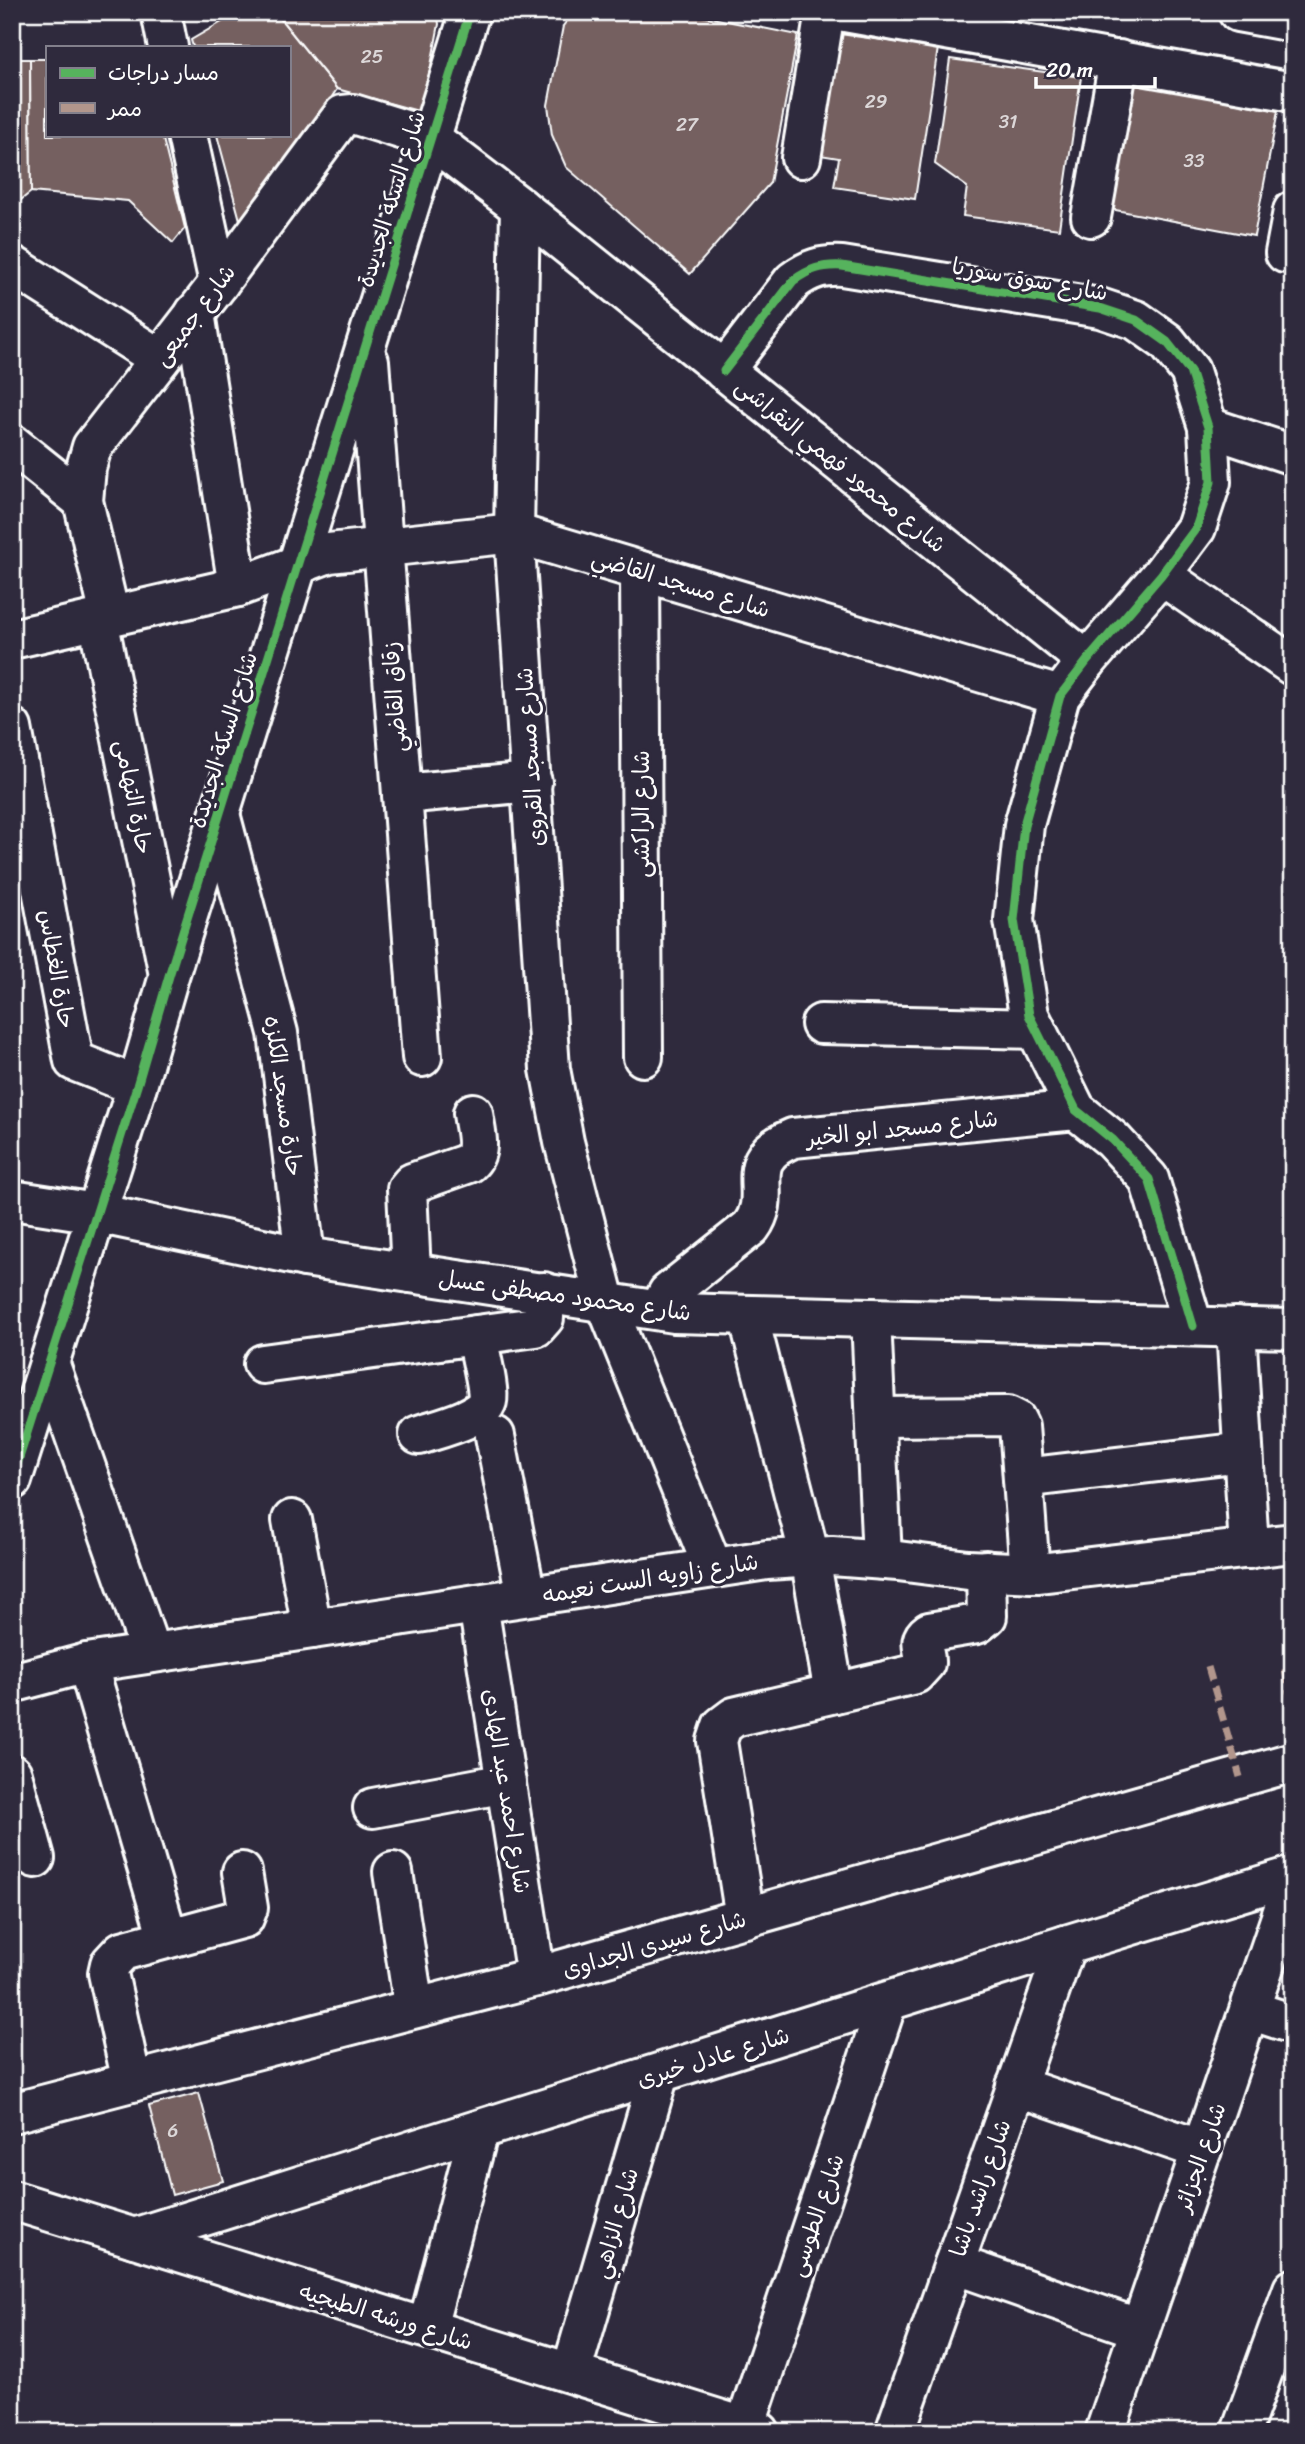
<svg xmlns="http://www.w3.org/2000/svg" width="1305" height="2444" font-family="Sriracha,'Playpen Sans Arabic',sans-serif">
  <rect width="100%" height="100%" fill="#2f2a3d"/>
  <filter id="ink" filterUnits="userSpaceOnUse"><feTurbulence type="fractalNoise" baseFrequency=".0143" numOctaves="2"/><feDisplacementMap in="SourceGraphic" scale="14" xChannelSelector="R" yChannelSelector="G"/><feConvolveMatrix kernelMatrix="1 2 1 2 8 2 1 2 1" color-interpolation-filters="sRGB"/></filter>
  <g filter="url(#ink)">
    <g fill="#746061" stroke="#fff" stroke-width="2">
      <path d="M239 12H275L337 89 243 231 217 135H289V47H193L191 40Z"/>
      <path d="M275 12H437L439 24 422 112 337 89Z"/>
      <path d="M574 12H681L798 35 770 183 690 274 566 167 552 135 548 105 563 26Z"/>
      <path d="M833 33 938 48 915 199 834 187 839 158 814 154Z"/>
      <path d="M12 59H30L31 192 12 207Z"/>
      <path d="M30 59H47V135H162L185 228 173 243 128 201 31 192Z"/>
      <path d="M950 59 1081 77 1059 229 963 216 967 187 935 164Z"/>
      <path d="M1135 83 1278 111 1254 236 1110 209Z"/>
      <path d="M199 2093 223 2181 172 2195 149 2106Z"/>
    </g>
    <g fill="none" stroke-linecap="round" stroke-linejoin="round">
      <defs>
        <g id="minor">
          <path d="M161 12 168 47"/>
          <path d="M187 135 219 283"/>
          <path d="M801 158 825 12"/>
          <path d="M520 207 514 533 550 1069 564 1142 605 1301 713 1568"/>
          <path d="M1091 217 1119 60"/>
          <path d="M1285 253 1293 211"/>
          <path d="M12 265 160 359"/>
          <path d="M195 313 238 587"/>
          <path d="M369 361 422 1057"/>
          <path d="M724 371 793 281C809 269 821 265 842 266L1100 308 1136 320 1167 342 1190 371 1208 427 1211 482 1196 528 1161 575 1087 661 1060 696 1024 825 1014 920 1029 1015 1076 1110 1113 1140 1149 1179 1193 1326"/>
          <path d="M1208 427 1293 455"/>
          <path d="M12 444 83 501"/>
          <path d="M640 571 643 1057"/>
          <path d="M1161 575 1293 666"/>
          <path d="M110 616 83 501 86 468 92 447 219 283 343 115 353 114 430 138 520 207 1087 661"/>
          <path d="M98 619 168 970"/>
          <path d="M12 639 238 587 329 553 514 533 1060 696"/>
          <path d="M12 728 74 1061 137 1086"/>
          <path d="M402 794 532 782"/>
          <path d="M220 814 278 1033 305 1257"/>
          <path d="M821 1024 1036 1029"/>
          <path d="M12 1200 96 1213 305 1257 674 1313 1293 1329"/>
          <path d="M411 1273 407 1189 412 1183 469 1163C483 1151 475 1130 473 1113"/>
          <path d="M662 1311V1304L668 1293 751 1227C777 1192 736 1161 793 1138L1076 1110"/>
          <path d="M748 1315 810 1557 834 1693"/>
          <path d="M871 1318 882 1559"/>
          <path d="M1236 1327 1249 1549"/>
          <path d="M49 1362 151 1653"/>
          <path d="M263 1364 536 1327 544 1318V1292"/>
          <path d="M876 1417 1008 1416 1016 1420 1019 1426 1030 1573"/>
          <path d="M419 1435C436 1429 482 1419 487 1401 490 1389 479 1350 477 1335"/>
          <path d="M495 1436 526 1596"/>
          <path d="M1023 1478 1243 1452"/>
          <path d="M12 1480 137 1086 169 976 470 12"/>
          <path d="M292 1520 312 1629"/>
          <path d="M478 1604 536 1977"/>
          <path d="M87 1663 168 1938"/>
          <path d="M12 1683 87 1663 767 1560 832 1556 898 1561 968 1570 1039 1573 1293 1543"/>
          <path d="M12 1774 35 1858"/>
          <path d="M373 1808 506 1783"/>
          <path d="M393 1872 414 2008"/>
          <path d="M745 1918 717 1741 722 1726 734 1717 915 1674 925 1663C926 1651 916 1641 929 1632L977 1624 987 1616 986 1570"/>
          <path d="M1250 2010 1293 2024"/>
          <path d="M132 2082 108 1973 110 1964 122 1951 244 1918 248 1908 242 1872"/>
          <path d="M1016 2086 1202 2150"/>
          <path d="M12 2113 536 1977 1293 1762"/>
          <path d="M12 2200 760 2432"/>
          <path d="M134 2238 1066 1945 1293 1876"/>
          <path d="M954 2264 1140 2329"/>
          <path d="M427 2328 479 2130"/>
          <path d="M571 2373 659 2074"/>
          <path d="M745 2427 887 2003"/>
          <path d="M895 2432 1066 1945"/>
          <path d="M1105 2432 1293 1882"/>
          <path d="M1241 2432 1293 2289"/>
        </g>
        <g id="major">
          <path d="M845 12 1293 92"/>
          <path d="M1238 12 1293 22"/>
        </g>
      </defs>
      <use href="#minor" stroke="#fff" stroke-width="44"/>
      <use href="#major" stroke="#fff" stroke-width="44"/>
      <use href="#minor" stroke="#2f2a3d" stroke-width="38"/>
      <use href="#major" stroke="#2f2a3d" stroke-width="38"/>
      <g stroke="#b2968c" stroke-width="7" stroke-dasharray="14 7" stroke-linecap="butt">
        <path d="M1208 1667 1240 1777"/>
        <path d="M1285 1669 1293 1714"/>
      </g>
      <defs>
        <g id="cycleway">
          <path d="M724 371 793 281C809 269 821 265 842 266L1100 308 1136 320 1167 342 1190 371 1208 427 1211 482 1196 528 1161 575 1087 661 1060 696 1024 825 1014 920 1029 1015 1076 1110 1113 1140 1149 1179 1193 1326"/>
          <path d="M12 1480 137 1086 169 976 470 12"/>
        </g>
      </defs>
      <use href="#cycleway" stroke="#2f2a3d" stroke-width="13"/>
      <use href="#cycleway" stroke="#56b35d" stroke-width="9"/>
    </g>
  </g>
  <g text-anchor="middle" stroke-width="6" stroke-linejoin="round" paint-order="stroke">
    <g font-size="19" fill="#dcd7d8">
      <text x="372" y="63">25</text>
      <text x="876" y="108">29</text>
      <text x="1008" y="128">31</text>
      <text x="687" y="131">27</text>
      <text x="1194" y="167">33</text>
      <text x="173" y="2137">6</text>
    </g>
    <g font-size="23" fill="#fff" stroke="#2f2a3d">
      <text transform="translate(391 199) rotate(-73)" y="8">شارع السكة الجديدة</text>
      <text transform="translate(1030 279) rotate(10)" y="8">شارع سوق سوريا</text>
      <text transform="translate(194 315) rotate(-53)" y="8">شارع جميعى</text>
      <text transform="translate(841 465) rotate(39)" y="8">شارع محمود فهمي النقراشى</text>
      <text transform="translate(681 583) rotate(17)" y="8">شارع مسجد القاضي</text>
      <text transform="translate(394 697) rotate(-94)" y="8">زقاق القاضي</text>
      <text transform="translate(223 740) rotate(-73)" y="8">شارع السكة الجديدة</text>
      <text transform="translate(530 757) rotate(-94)" y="8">شارع مسجد القروى</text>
      <text transform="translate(134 797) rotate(79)" y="8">حارة التهامى</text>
      <text transform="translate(641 814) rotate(-90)" y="8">شارع الراكشى</text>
      <text transform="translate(57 969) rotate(80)" y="8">حارة الغطاس</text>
      <text transform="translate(284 1096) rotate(82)" y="8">حارة مسجد الكلزه</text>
      <text transform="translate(902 1128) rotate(-6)" y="8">شارع مسجد ابو الخير</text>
      <text transform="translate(565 1295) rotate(8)" y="8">شارع محمود مصطفى عسل</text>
      <text transform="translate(650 1578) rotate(-9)" y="8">شارع زاويه الست نعيمه</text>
      <text transform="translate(507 1791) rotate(81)" y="8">شارع احمد عبد الهادى</text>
      <text transform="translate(654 1944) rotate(-16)" y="8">شارع سيدى الجداوى</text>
      <text transform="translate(713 2057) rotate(-17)" y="8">شارع عادل خيرى</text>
      <text transform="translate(1200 2157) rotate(-71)" y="8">شارع الجزائر</text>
      <text transform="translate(980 2188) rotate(-71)" y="8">شارع راشد باشا</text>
      <text transform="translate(816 2215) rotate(-71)" y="8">شارع الطوسى</text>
      <text transform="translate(615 2223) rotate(-74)" y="8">شارع الزاهي</text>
      <text transform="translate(386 2316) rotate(17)" y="8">شارع ورشه الطبجيه</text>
    </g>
  </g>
  <rect width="1305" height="2444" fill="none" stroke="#2f2a3d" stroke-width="42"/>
  <rect x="21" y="21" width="1263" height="2402" fill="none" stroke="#fff" stroke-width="2.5" filter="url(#ink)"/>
  <rect x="46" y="46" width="245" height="91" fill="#2f2a3d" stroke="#827f8b" stroke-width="2"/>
  <rect x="60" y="68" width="35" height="10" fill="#56b35d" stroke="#827f8b" stroke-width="2"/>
  <text x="108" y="80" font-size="21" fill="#ffffff">مسار دراجات</text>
  <rect x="60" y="103" width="35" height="10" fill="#b2968c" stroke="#827f8b" stroke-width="2"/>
  <text x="108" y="116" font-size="21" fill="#ffffff">ممر</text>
  <path d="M1036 77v10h119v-10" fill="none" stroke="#ffffff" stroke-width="3.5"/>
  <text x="1046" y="77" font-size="21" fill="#ffffff" stroke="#2f2a3d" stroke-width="5" paint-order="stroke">20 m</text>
</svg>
